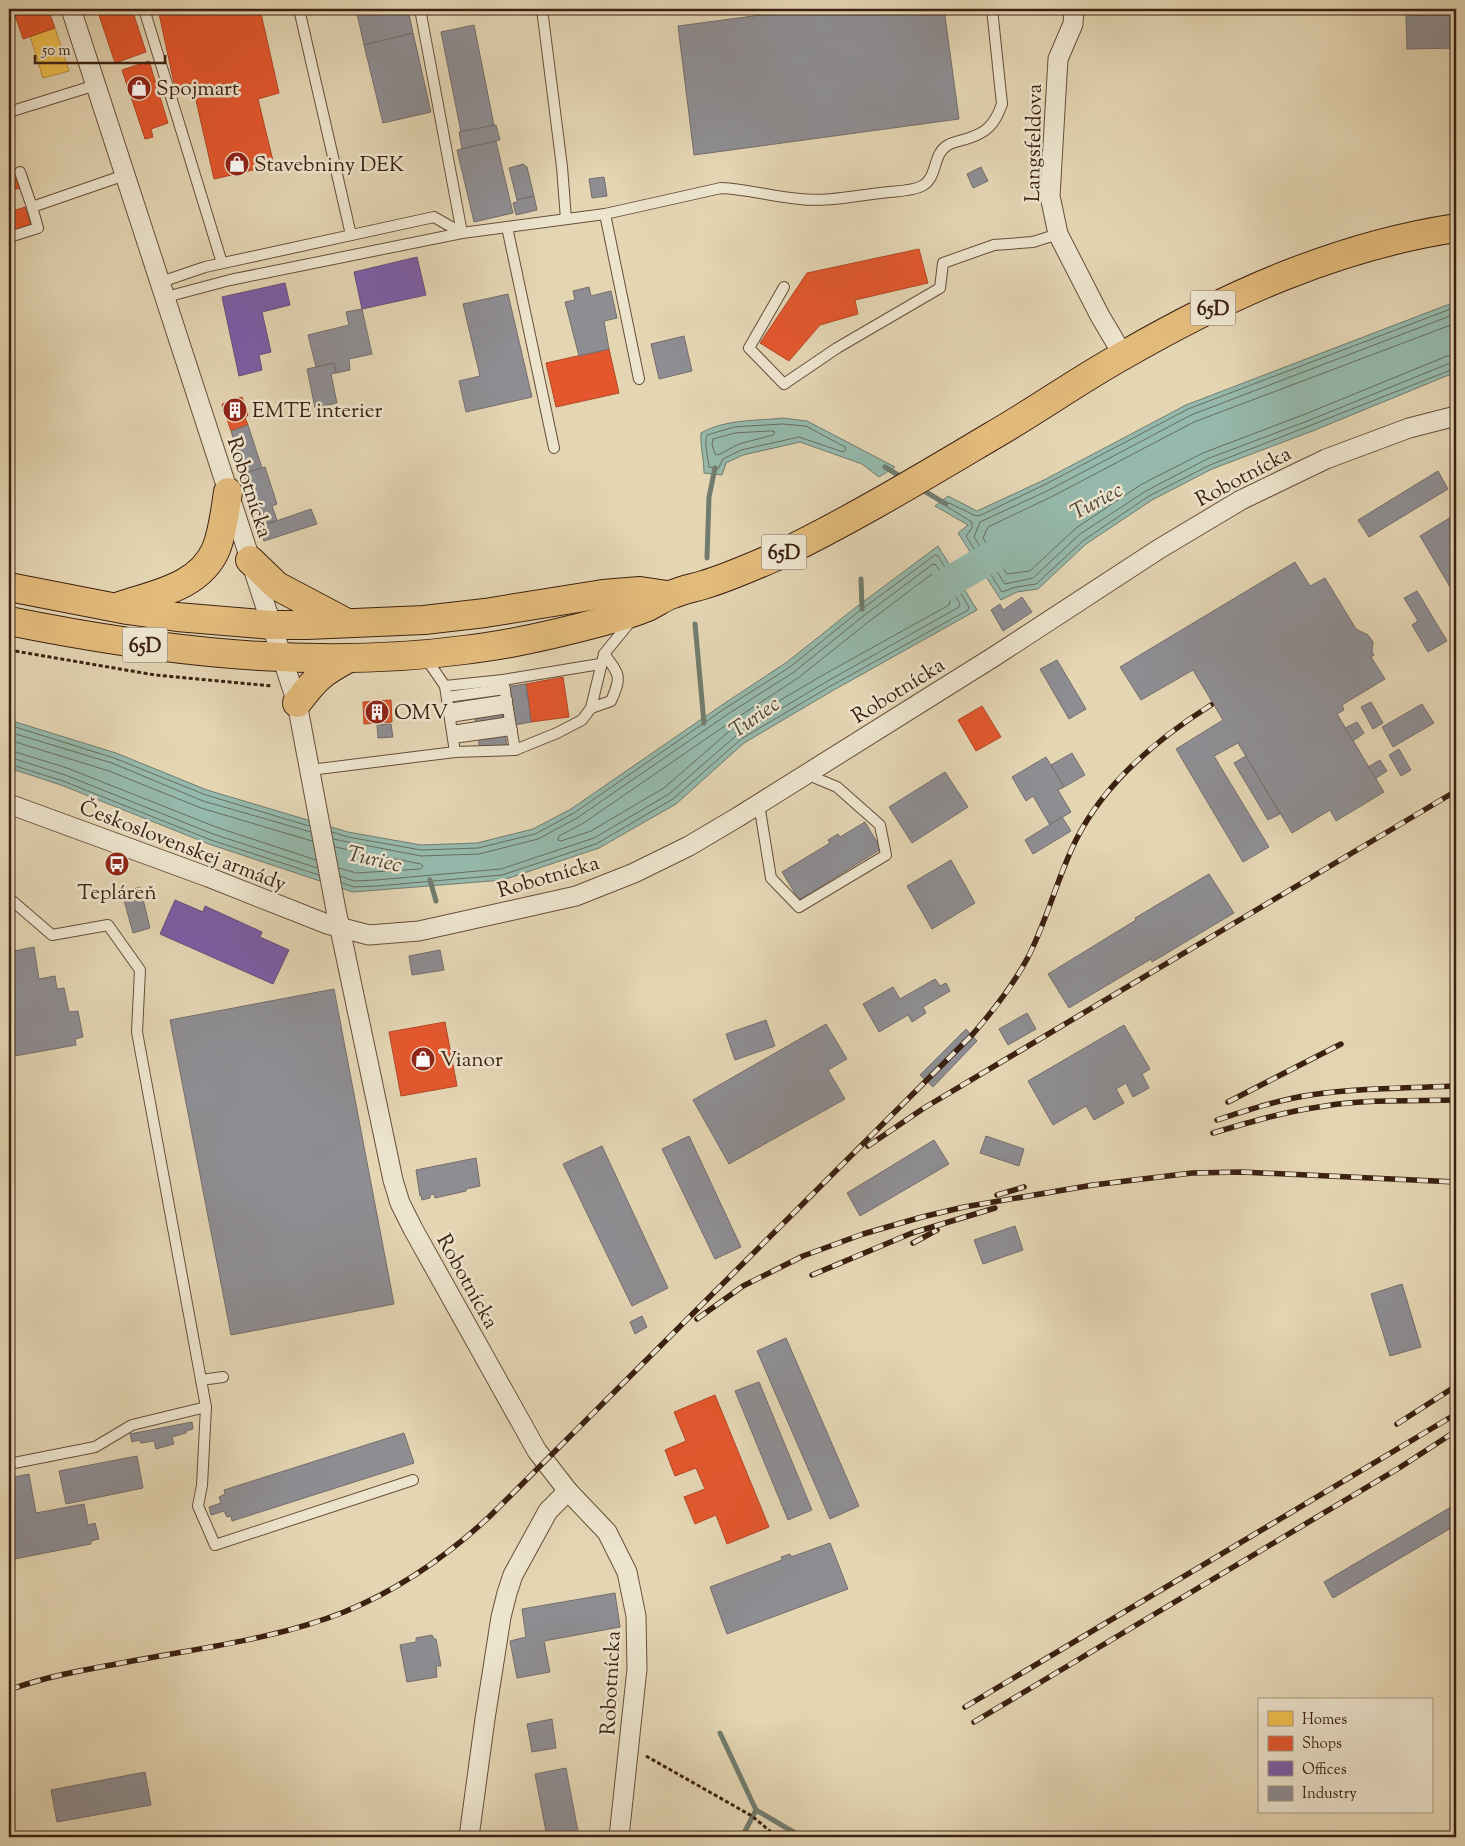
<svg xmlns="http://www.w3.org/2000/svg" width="1465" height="1846" font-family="'Sorts Mill Goudy',serif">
  <rect width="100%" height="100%" fill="#e4d5b3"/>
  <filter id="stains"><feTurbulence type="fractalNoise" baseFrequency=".004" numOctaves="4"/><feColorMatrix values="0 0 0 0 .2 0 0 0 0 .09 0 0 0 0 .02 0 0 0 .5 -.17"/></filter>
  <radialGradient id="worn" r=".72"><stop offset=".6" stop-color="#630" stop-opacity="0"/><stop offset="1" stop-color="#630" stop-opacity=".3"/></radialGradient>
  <g fill="#95b9ac" stroke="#717c6e">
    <path d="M1456 304V372L1315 430 1212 469 1152 500 1086 544 1038 589 1017 592 1001 600 958 533 968 525 935 506 948 496 977 511 1044 480 1186 405 1447 305Z"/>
    <path d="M783 418 807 421 895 467 879 477 862 464 800 442 743 455 726 463 722 475 704 473C704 459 700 446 701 433 725 419 757 421 783 418Z"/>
    <path d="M938 546 977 610 832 691 744 743 676 804 599 848 503 880 353 892 209 844 61 785 9 768V720L116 753 207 790 348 832 421 845 477 843 533 829 571 809 722 705 787 662 855 608Z"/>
  </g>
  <path fill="#f2c14e" stroke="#bb913c" d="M55 28 69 71 43 78 30 36Z"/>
  <g fill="#e4572e" stroke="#b24725">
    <path d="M13 9H48L55 28 23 39Z"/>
    <path d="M97 9H132L146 52 115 63Z"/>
    <path d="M158 9H260L279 93 258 99 274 165 214 179 192 83 175 88Z"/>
    <path d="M149 61 168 123 151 129 153 137 145 139 122 70Z"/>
    <path d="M14 170 20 188 9 191V172Z"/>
    <path d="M25 207 31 225 9 232V212Z"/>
    <path d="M919 249 928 283 855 300 858 314 820 325 789 361 760 343 807 273Z"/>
    <path d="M609 349 619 393 556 407 546 363Z"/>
    <path d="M242 397 248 415 245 418 248 425 231 431 222 404Z"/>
    <path d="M563 677 569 717 531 722 526 684Z"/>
    <path d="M391 700 392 722 364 724 363 702Z"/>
    <path d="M982 706 1001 737 976 751 958 720Z"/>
    <path d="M445 1022 457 1086 401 1096 389 1032Z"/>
    <path d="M715 1395 769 1527 727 1544 716 1515 695 1524 684 1497 705 1489 696 1468 675 1476 665 1450 686 1441 674 1412Z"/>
  </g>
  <g fill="#7b5ea7" stroke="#684c7a">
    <path d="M417 257 426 295 362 309 354 272Z"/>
    <path d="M285 283 290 305 262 312 271 352 259 355 262 370 239 376 222 297Z"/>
    <path d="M175 900 203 912 205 906 262 932 260 937 289 950 273 984 160 934Z"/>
  </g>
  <g fill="#8d8d92" stroke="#756d6b">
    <path d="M356 9H408L413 33 364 45Z"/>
    <path d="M806 9H944L959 119 694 155 678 26Z"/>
    <rect x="1427" y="9" width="29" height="6"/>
    <path d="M1427 15H1456V48L1407 49 1406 16Z"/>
    <path d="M474 25 494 125 461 132 441 32Z"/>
    <path d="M413 33 431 112 383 123 364 45Z"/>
    <path d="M496 125 500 140 462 149 459 132Z"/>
    <path d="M496 141 513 213 474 222 457 150Z"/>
    <path d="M523 164 527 167 534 196 517 200 509 168Z"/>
    <path d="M981 167 988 181 973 188 967 174Z"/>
    <path d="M604 177 607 196 592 198 589 179Z"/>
    <path d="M534 196 537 210 516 215 513 203 517 202V200Z"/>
    <path d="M589 287 591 296 611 291 617 318 604 321 609 349 579 356 565 302 575 300 573 291Z"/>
    <path d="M508 294 532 397 466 412 459 381 480 376 463 304Z"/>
    <path d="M362 309 372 354 349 359 350 370 336 373 334 363 316 367 308 335 349 325 346 312Z"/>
    <path d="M684 336 692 371 659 379 651 344Z"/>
    <path d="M334 363 336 373 331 374 337 403 315 408 307 369Z"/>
    <path d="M248 425 262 468 244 473 231 431Z"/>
    <path d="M265 467 277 504 272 506 277 520 261 526 244 473Z"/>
    <path d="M1438 471 1448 489 1369 537 1358 520Z"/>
    <path d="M311 509 317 524 264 541 259 527Z"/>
    <path d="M1456 514V597L1420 536Z"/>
    <path d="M1295 562 1310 586 1325 578 1356 629 1368 635 1373 642 1372 652 1374 655 1371 657 1385 679 1342 705 1344 710 1337 714 1384 792 1336 821 1330 810 1292 833 1238 743 1214 756 1269 847 1243 862 1176 749 1223 720 1193 670 1141 700 1120 667Z"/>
    <path d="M1417 591 1447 641 1428 652 1412 625 1418 621 1404 598Z"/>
    <path d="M1022 597 1032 612 1003 631 991 610 1000 604 1003 610Z"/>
    <path d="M1057 660 1086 709 1069 719 1040 669Z"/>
    <path d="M526 684 531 722 504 727 498 688Z"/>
    <path d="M498 686 507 746 480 750 471 690Z"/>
    <path d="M1371 702 1383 723 1373 729 1361 707Z"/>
    <path d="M1422 704 1434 723 1393 747 1382 727Z"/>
    <path d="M1357 722 1364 733 1353 741 1345 728Z"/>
    <path d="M391 724 393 737 378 738 377 725Z"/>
    <path d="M1399 749 1411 770 1401 776 1389 755Z"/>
    <path d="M1072 753 1085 775 1064 787 1051 765Z"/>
    <path d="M1246 756 1280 814 1268 820 1234 763Z"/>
    <path d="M1046 757 1064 787 1058 790 1071 812 1050 825 1033 796 1026 801 1012 777Z"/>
    <path d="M1380 760 1387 771 1376 778 1368 767Z"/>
    <path d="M945 772 968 807 912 843 889 807Z"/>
    <path d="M1062 817 1071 831 1033 854 1025 840Z"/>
    <path d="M865 822 881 849 799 900 782 872 830 843 828 840 838 834 840 837Z"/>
    <path d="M951 860 975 903 932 929 907 886Z"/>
    <path d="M1209 874 1234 913 1152 962 1151 959 1069 1008 1048 974 1136 920 1135 918Z"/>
    <path d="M140 887 150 928 133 933 122 893Z"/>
    <path d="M34 947 39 979 55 976 57 989 64 988 69 1012 78 1011 83 1037 75 1039 76 1045 9 1057V952Z"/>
    <path d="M440 950 444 970 412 975 409 956Z"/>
    <path d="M935 979 940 986 946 983 950 991 923 1007 926 1013 912 1022 908 1015 879 1032 863 1004 893 987 900 999Z"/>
    <path d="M334 989 394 1304 231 1335 170 1020Z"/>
    <path d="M1027 1013 1036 1029 1008 1045 999 1029Z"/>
    <path d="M766 1020 775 1046 735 1060 726 1034Z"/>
    <path d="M826 1024 847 1059 828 1070 845 1099 729 1164 693 1100Z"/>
    <path d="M1124 1025 1150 1069 1142 1074 1149 1088 1133 1097 1126 1083 1116 1089 1124 1103 1094 1120 1086 1106 1053 1125 1028 1081Z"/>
    <path d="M966 1029 977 1041 933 1087 920 1075Z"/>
    <path d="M689 1136 741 1247 715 1259 662 1149Z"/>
    <path d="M986 1136 1024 1149 1019 1166 980 1153Z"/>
    <path d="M934 1140 949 1164 860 1216 847 1193Z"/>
    <path d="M602 1146 668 1288 632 1306 563 1164Z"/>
    <path d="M476 1158 480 1186 466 1189V1191L435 1198 434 1194 430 1195V1198L422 1200 421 1195 420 1196 416 1170Z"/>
    <path d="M1015 1226 1023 1250 983 1264 974 1240Z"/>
    <path d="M1402 1284 1421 1347 1390 1356 1371 1294Z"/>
    <path d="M642 1316 647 1327 635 1334 630 1322Z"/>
    <path d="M786 1338 859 1506 830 1519 757 1351Z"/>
    <path d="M759 1382 812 1510 788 1520 735 1391Z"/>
    <path d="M192 1422 193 1429 186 1431V1433L172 1437 174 1444 156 1449 154 1441 141 1443 139 1440 132 1442 130 1434Z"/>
    <path d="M404 1433 414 1463 232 1521 231 1516 227 1517 224 1511 211 1515 209 1507 221 1503 219 1497 225 1494 224 1490Z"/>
    <path d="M137 1456 143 1488 66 1504 59 1471Z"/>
    <path d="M29 1474 36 1513 84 1504 88 1525 95 1523 99 1539 91 1541V1544L9 1560V1478Z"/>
    <path d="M1456 1504V1525L1333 1598 1324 1582Z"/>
    <path d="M830 1543 848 1589 727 1634 710 1587 782 1560 781 1557 790 1554 791 1557Z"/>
    <path d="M615 1593 620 1627 544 1641 550 1672 517 1678 510 1641 526 1637 522 1609Z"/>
    <path d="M432 1635 434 1639H436L441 1666H436L437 1677 407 1682 400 1645 416 1642V1638Z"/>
    <path d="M552 1719 556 1748 532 1752 527 1724Z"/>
    <path d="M566 1768 579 1837H547L535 1774Z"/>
    <path d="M145 1772 151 1805 57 1822 51 1790Z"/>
  </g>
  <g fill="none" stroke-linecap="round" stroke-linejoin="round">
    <g stroke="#686d5e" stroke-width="1">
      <path d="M1456 309 1448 310 1188 409 1046 484 979 516 974 515 949 503H947L946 506 972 522V528L966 536 1002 592 1016 587 1036 584 1084 540 1149 496 1210 465 1456 368"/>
      <path d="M1456 315 1450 316 1191 415 1049 490 980 522 974 537 1005 584 1033 578 1080 534 1146 491 1207 459 1310 420 1450 363 1456 362"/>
      <path d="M1456 323 1194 422 1053 496 988 527 983 538 1007 574 1030 571 1076 528 1142 484 1203 453 1308 413 1447 356 1456 354"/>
      <path d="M783 424 806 426 845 447 846 450 843 452 799 437 741 450 723 459 718 469 709 467C708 457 704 445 707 435L734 427Z"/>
      <path d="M772 431 775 432 773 435 739 444 718 455 715 454 712 444 713 439 735 433Z"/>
      <path d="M931 575 934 576 950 601 949 605 823 675 733 728 664 788 591 831 561 841 558 840 559 836 582 824 732 721 798 678 867 623Z"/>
      <path d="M9 725 114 758 206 795 309 826"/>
      <path d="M9 732 112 763 203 801 311 832"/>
      <path d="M9 740 109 771 201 808 312 841"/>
      <path d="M9 750 67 768 216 827 316 860"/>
      <path d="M9 757 65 775 213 834 317 868"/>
      <path d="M9 764 63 781 211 840 319 875"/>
      <path d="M332 832 348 837 421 850 478 848 535 834 574 813 724 709 790 667 858 612 935 555 938 556 969 607 968 610 829 687 741 739 673 799 596 844 502 875 377 886 354 887 342 883"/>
      <path d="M333 839 421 856 479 854 538 839 577 818 728 714 794 672 862 617 933 564 936 565 960 604 959 607 826 682 738 734 669 794 594 838 501 869 376 880 354 881 340 876"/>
      <path d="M335 847 421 864 423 866 420 869 356 873 339 868"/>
    </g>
    <g stroke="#717c6e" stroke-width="5">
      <path d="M885 467 903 478"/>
      <path d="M921 489 946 504"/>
      <path d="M707 558 709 497 715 468"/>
      <path d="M861 579 862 609"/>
      <path d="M695 624 704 723"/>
      <path d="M430 880 436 901"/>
      <path d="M720 1733 756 1810 742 1837"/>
      <path d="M756 1810 802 1837"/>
    </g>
    <path stroke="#95b9ac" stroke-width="31" d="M922 601 957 577 1015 544"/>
    <defs>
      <g id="service">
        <path d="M144 9 222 263"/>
        <path d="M299 9 351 235"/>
        <path d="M542 9 562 167 566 219"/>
        <path d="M9 112 96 85"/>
        <path d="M20 172 32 207"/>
        <path d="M605 214 639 379"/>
        <path d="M507 227 554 448"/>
        <path d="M9 237 38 228 32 207 125 175"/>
        <path d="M161 282 205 267 434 217 462 233 605 214 721 188C748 189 773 197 800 199 826 202 854 196 880 193 893 191 910 192 922 186 938 178 932 154 948 145 953 142 960 141 966 139 987 133 995 124 1002 104L992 9"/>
        <path d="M784 287 749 348 784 384 837 348 940 288 943 263 994 245 1033 242 1058 234"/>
        <path d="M166 297 230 280 462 233 420 9"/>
        <path d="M425 657 445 686 455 752"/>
        <path d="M503 680 515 750"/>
        <path d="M445 686 503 680 600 664"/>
        <path d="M447 697 505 689"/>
        <path d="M591 708 611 701C622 676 620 675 604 654"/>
        <path d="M448 709 507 700"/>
        <path d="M450 717 508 708"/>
        <path d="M452 731 510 722"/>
        <path d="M453 738 512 730"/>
        <path d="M310 770 455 752 515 750 557 733 582 720 591 708 604 654 630 622"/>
        <path d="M759 804 771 878 799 907 886 855 880 825 837 787 806 774"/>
        <path d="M9 898 52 935 108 925 140 970 137 1032 206 1407 132 1425 95 1447 9 1464"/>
        <path d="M201 1380 223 1377"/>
        <path d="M206 1407 202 1485 198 1506 215 1545 413 1480"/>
      </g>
      <g id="minor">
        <path d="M71 9 297 703 336 910 393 1180 400 1203 413 1229 537 1451 568 1491 607 1532 627 1572 636 1616 637 1669 619 1837"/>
        <path d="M1074 9 1073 24 1058 59 1050 196 1058 234 1100 316 1123 355"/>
        <path d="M9 804 208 877 327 924 369 935 419 931 576 896 634 873 689 846 738 817 995 656 1159 549 1241 500 1326 459 1409 428 1456 416"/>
        <path d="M469 1837 485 1719 501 1617 507 1593 513 1575 548 1511 568 1491"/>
      </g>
      <g id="primary">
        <path d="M250 560 277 586 347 623"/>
        <path d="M9 587 127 610 177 617 272 625H307L424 620 485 613 603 594 640 591 667 595"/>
        <path d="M120 606C155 594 200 587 216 549 223 532 225 511 228 492"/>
        <path d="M9 621C158 651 311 670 464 650 510 645 556 634 601 622 615 618 631 614 645 608 655 604 663 597 673 594 683 590 693 588 703 585 727 578 751 567 775 557 850 521 921 478 992 436 1037 410 1079 380 1124 355 1228 295 1337 246 1456 228"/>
        <path d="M297 703C316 678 321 673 349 658"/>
      </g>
    </defs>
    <use href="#service" stroke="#664e3a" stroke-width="12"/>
    <use href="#minor" stroke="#664e3a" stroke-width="21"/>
    <use href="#primary" stroke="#3c2111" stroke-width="30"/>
    <g stroke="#3c2111" stroke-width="3" stroke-dasharray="4 2.5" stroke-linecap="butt">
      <path d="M9 650 155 675 272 686"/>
      <path d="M646 1756 752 1816 777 1837"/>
    </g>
    <use href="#service" stroke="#ede4ce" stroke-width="10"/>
    <use href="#minor" stroke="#ede4ce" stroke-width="19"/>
    <use href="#primary" stroke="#e2ba7a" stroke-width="28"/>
    <defs>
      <g id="rail">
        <path d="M1228 1102 1341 1044"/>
        <path d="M1217 1120C1248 1110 1278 1100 1310 1095 1358 1088 1407 1088 1456 1086"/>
        <path d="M1213 1133C1250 1122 1287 1111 1325 1106 1368 1099 1413 1101 1456 1100"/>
        <path d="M868 1146 924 1108 1456 791"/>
        <path d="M997 1195 1024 1187"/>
        <path d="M913 1243 937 1230"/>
        <path d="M812 1275 912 1233 995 1208"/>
        <path d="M697 1319 743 1286 803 1256 863 1234 922 1217 964 1207 1093 1185 1192 1173 1242 1172 1456 1182"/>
        <path d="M1397 1424 1456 1386"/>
        <path d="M9 1690C50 1675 95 1668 138 1660 207 1647 279 1638 344 1612 398 1590 446 1557 489 1517L972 1035C993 1011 1012 987 1027 959 1047 921 1057 878 1076 840 1105 782 1157 739 1211 705"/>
        <path d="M965 1707 1456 1414"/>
        <path d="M974 1722 1399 1468 1456 1431"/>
      </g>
    </defs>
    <use href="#rail" stroke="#3c2111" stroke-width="5.5"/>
    <use href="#rail" stroke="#ede4ce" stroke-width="4" stroke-dasharray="11" stroke-linecap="butt"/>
  </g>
  <defs>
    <symbol id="shop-disc" viewBox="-11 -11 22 22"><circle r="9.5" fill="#8f2418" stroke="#ede4ce"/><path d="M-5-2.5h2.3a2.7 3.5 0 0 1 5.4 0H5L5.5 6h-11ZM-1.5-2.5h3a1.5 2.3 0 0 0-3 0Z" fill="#fff"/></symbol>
    <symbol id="building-disc" viewBox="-11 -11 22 22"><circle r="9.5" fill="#8f2418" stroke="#ede4ce"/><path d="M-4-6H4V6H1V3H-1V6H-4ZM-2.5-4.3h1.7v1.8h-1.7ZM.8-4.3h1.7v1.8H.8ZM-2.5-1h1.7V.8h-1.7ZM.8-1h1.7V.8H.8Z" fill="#fff"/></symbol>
    <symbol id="bus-disc" viewBox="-11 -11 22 22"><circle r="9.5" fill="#8f2418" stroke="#ede4ce"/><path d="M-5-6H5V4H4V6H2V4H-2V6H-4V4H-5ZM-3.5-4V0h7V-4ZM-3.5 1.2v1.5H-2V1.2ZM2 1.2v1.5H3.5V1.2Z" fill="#fff"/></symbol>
  </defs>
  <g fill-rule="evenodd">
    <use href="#shop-disc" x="125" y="74" width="28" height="28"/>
    <use href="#shop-disc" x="223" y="150" width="28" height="28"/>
    <use href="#building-disc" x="221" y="396" width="28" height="28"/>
    <use href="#building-disc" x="363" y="698" width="28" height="28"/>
    <use href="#bus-disc" x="103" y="850" width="28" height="28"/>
    <use href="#shop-disc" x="409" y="1045" width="28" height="28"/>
  </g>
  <g text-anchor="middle" stroke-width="5" stroke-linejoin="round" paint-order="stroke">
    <g fill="#ede4ce" stroke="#715c4a" stroke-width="1">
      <rect x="1190.5" y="290.5" width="45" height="35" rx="4"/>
      <rect x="761.5" y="534.5" width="45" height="35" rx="4"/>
      <rect x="122.5" y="627.5" width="45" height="35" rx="4"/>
    </g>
    <g font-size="20" font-weight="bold" fill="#3c2111">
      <text x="1213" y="315">65D</text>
      <text x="784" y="559">65D</text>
      <text x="145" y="652">65D</text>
    </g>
    <g font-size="21" fill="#3c2111" stroke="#ede4ce" text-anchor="start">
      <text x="156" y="95">Spojmart</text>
      <text x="254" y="171">Stavebniny DEK</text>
      <text x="252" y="417">EMTE interier</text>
      <text x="394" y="719">OMV</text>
      <text x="117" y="899" text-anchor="middle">Tepláreň</text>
      <text x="440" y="1066">Vianor</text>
    </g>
    <g font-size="21" fill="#3c2111" stroke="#ede4ce">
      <text transform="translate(1033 143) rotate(-89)" y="7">Langsfeldova</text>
      <text transform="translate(1243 476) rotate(-28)" y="7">Robotnícka</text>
      <text transform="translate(250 487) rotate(72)" y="7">Robotnícka</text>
      <text transform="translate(898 690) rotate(-32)" y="7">Robotnícka</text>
      <text transform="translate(183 845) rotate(21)" y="7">Československej armády</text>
      <text transform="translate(548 876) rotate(-16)" y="7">Robotnícka</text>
      <text transform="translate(468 1281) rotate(61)" y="7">Robotnícka</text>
      <text transform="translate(610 1683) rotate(-87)" y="7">Robotnícka</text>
    </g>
    <g font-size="22" font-style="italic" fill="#524738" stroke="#ede4ce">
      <text transform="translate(1096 500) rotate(-28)" y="8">Turiec</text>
      <text transform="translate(754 716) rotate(-35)" y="8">Turiec</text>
      <text transform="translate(375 858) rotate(13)" y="8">Turiec</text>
    </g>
  </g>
  <rect width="1465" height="1846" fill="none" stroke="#e4d5b3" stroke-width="30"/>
  <rect x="10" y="10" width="1445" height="1826" fill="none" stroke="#3c2111" stroke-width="2.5"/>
  <rect x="15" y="15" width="1435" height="1816" fill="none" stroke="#3c2111"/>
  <rect x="1258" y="1698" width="175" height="115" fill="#ede4ce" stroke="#a69682"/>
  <rect x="1268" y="1711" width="25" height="15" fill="#f2c14e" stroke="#a69682"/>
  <text x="1302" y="1724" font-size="15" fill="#3c2111">Homes</text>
  <rect x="1268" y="1736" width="25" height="15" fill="#e4572e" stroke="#a69682"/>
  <text x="1302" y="1748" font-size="15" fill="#3c2111">Shops</text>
  <rect x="1268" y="1761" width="25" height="15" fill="#7b5ea7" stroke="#a69682"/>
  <text x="1302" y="1774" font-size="15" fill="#3c2111">Offices</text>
  <rect x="1268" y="1786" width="25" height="15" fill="#8d8d92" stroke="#a69682"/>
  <text x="1302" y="1798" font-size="15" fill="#3c2111">Industry</text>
  <path d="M35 55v8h130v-8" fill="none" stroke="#3c2111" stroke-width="2.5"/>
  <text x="42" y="55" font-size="15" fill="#3c2111" stroke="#ede4ce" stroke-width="4" paint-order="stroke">50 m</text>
  <rect width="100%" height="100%" filter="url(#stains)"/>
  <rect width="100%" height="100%" fill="url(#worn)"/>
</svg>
